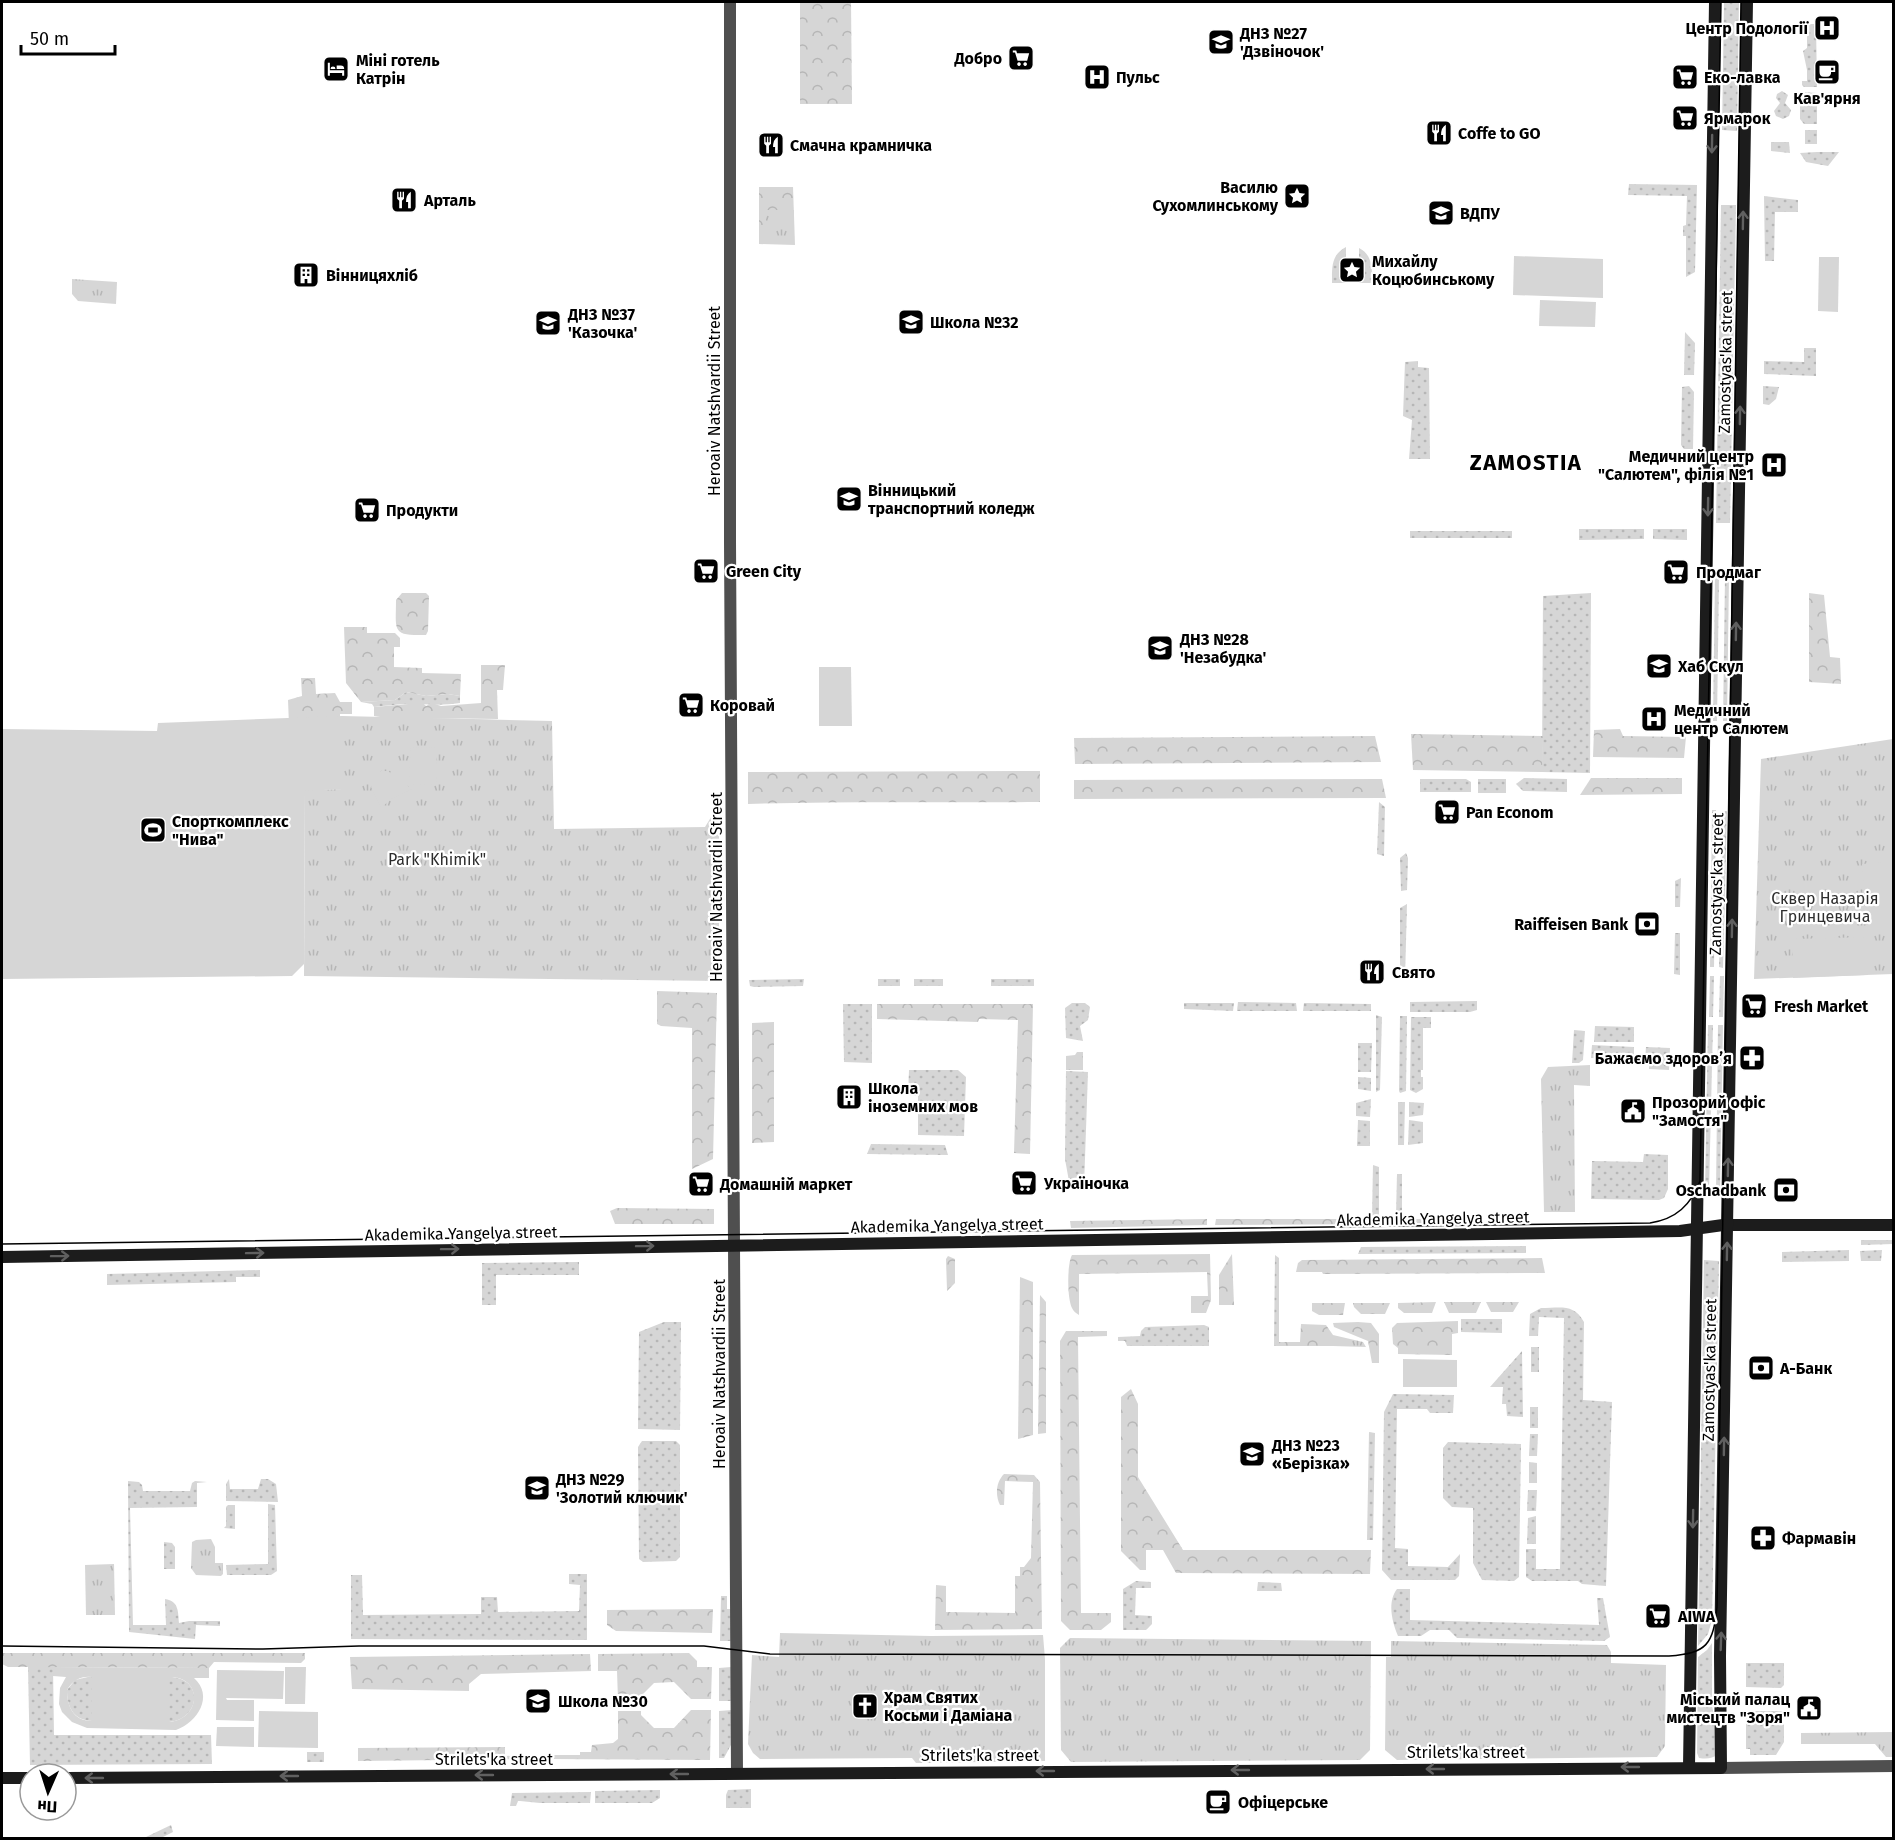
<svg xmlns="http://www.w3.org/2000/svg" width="1895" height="1840" font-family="'Fira Sans',sans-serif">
  <defs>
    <pattern id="grass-dots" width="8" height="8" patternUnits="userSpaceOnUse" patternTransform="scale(1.5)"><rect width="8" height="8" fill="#d6d6d6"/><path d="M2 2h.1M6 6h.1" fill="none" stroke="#b6b6b6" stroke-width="1.8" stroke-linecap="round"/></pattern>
    <pattern id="forest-crowns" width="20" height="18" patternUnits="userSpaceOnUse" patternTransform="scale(1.5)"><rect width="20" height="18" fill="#d6d6d6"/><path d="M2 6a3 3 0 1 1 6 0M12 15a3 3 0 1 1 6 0" fill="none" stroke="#b6b6b6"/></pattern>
    <pattern id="park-tufts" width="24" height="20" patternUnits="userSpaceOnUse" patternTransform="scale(1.5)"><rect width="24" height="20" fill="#d6d6d6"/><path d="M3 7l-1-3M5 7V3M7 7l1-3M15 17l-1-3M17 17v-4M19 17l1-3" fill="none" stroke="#b6b6b6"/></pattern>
  </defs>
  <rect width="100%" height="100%" fill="#fff"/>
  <g fill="url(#grass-dots)">
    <path d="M1724 2H1739L1737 131 1722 130Z"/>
    <path d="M1807 24H1816L1817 87H1804L1802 85V81H1807V70L1803 51 1807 48Z"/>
    <path d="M1782 91 1788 95 1785 103 1791 110 1789 116 1783 119 1776 116 1774 111 1780 103 1776 98 1777 94Z"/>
    <path d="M1800 92 1817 93V124H1804L1800 119Z"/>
    <rect x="1805" y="130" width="12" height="14"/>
    <path d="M1771 142H1789L1790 153 1771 151Z"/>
    <path d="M1817 152H1839L1828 166 1806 162 1800 153Z"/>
    <path d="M1629 184 1697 185 1695 272 1686 277V236H1683V226L1686 225 1687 196 1628 195Z"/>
    <path d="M1764 196 1798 200V212H1775L1774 261H1765Z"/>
    <path d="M1721 205H1736L1730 523H1716Z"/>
    <path d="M1346 247V272L1348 275H1357L1359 268V248C1373 255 1372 269 1372 283H1332C1332 267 1331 255 1346 247Z"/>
    <path d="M1685 332 1695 343 1694 375H1684Z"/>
    <path d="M1804 348H1816V376L1764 374V361L1804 362Z"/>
    <path d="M1418 361V367L1429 368 1430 459H1409L1412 420 1403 416 1405 362Z"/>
    <path d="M1689 386 1694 392 1693 449H1684L1681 445 1682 387Z"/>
    <path d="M1763 386 1779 387 1776 399 1769 405 1763 404Z"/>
    <path d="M1579 529H1644V539L1579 540Z"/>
    <path d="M1653 529H1687V540L1653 539Z"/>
    <rect x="1410" y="531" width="102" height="7"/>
    <path d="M1715 577H1719L1717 721H1713Z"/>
    <path d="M1725 577H1729L1727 721H1723Z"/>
    <path d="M1591 593 1590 773 1542 772 1543 596Z"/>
    <path d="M406 692 426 696 448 694 460 696V703C442 706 426 704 408 704 397 704 385 706 374 707L372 704 361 702 395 700Z"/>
    <path d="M1524 778 1567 779V792L1523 791 1516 784Z"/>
    <path d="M1420 779H1466L1471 782V792H1420Z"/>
    <rect x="1478" y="779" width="28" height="14"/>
    <path d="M1379 802 1385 807 1384 856 1377 854Z"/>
    <path d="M1712 810H1716L1714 967H1710Z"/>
    <path d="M1723 811H1727L1723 968 1719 967Z"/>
    <path d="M1406 853 1408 858 1407 890 1401 891 1400 858Z"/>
    <path d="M1681 878 1680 907H1675V881Z"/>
    <path d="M1407 904 1405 979 1400 975V908Z"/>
    <path d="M1675 933H1680V975L1674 974Z"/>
    <path d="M1710 976H1714L1713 1017H1709Z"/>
    <path d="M1720 976H1724L1723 1017H1719Z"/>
    <path d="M804 979 803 986 754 987 750 986 749 980Z"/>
    <rect x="878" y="979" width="22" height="7"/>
    <rect x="914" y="979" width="29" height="7"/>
    <rect x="991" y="979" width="43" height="7"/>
    <path d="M1477 1001V1010L1470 1012H1410V1002Z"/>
    <path d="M1238 1002 1296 1003 1297 1011H1237Z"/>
    <path d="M1072 1003H1085L1090 1007 1088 1020 1080 1026 1083 1041 1066 1038 1065 1008Z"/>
    <path d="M1184 1003H1234L1233 1011 1184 1009Z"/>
    <path d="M1304 1003 1371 1004V1011H1303Z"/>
    <path d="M843 1004H872V1063L844 1062Z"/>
    <path d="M1376 1015 1382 1017 1380 1090 1376 1092Z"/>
    <path d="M1400 1016H1407L1406 1091 1400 1093 1399 1091Z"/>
    <path d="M1411 1017H1431V1028H1423V1070H1421V1077H1423V1089L1416 1093 1410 1090Z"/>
    <path d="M1708 1025H1713L1709 1190H1705Z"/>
    <path d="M1718 1025H1723L1720 1190H1716Z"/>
    <path d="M1595 1026 1634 1027V1042H1594Z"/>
    <path d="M1574 1030 1585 1031 1583 1060 1579 1063H1572Z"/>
    <path d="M1358 1043H1372L1371 1072H1358Z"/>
    <path d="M1592 1045 1634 1047V1059L1591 1058Z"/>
    <path d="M1646 1047 1670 1048 1669 1070 1649 1069V1060L1645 1059Z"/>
    <path d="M909 1070H958L966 1077 964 1136 918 1135V1096H908Z"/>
    <path d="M1066 1071 1088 1072 1084 1187H1070L1065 1159Z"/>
    <path d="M1358 1077 1371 1078V1091L1358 1089Z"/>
    <path d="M1371 1099 1370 1117 1356 1116V1103Z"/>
    <path d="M1398 1102H1405L1404 1145H1398Z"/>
    <path d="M1409 1102 1424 1103 1423 1115 1409 1117Z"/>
    <path d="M1358 1120 1370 1121V1146H1357Z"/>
    <path d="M1409 1120 1423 1122V1143L1408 1145Z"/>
    <path d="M871 1144 945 1145 948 1155 867 1154Z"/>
    <path d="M1644 1154 1668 1155V1189L1664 1198 1659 1200 1591 1199 1592 1161 1643 1162Z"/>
    <path d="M1373 1165 1379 1167V1216H1372Z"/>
    <path d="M1397 1174H1402V1213L1400 1215H1396Z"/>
    <rect x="1397" y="1219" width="53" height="4"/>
    <path d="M1861 1240H1893V1244L1861 1245Z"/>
    <path d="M1526 1246V1253L1358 1254 1361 1247Z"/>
    <path d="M1849 1250V1261L1782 1262V1252Z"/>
    <path d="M1882 1250 1881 1261H1861L1860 1251Z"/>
    <path d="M1275 1255 1279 1258V1346H1274Z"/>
    <path d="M1704 1260 1719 1261 1712 1620 1708 1634 1698 1646Z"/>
    <path d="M579 1262V1275H496V1305H482V1263Z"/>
    <path d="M260 1270V1277H236V1282L107 1285V1274Z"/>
    <path d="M1541 1308C1560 1308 1574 1303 1584 1322L1583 1400 1612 1402 1606 1586 1582 1584 1578 1581H1532L1526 1577V1549H1536V1569H1560L1564 1318 1539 1317 1538 1336H1529L1530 1314Z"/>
    <path d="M1461 1319H1502V1333L1461 1332Z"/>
    <path d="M664 1322H681L680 1430 638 1429 639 1332Z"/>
    <path d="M1204 1325 1209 1327V1346H1127L1125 1341H1118V1337L1140 1336 1141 1331 1145 1327Z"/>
    <rect x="1531" y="1347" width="8" height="25"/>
    <path d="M1522 1351 1523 1417 1507 1416 1506 1404H1502L1503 1387H1490Z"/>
    <path d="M1393 1394 1454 1395 1453 1413H1430L1427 1409H1397L1395 1548 1408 1549V1566L1448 1567 1460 1554 1459 1576 1455 1580H1391L1382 1570 1384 1412Z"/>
    <rect x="1530" y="1407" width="8" height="21"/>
    <path d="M1369 1432 1375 1433 1373 1540H1367Z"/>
    <path d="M1530 1434H1538L1537 1456H1529Z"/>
    <path d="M642 1441H676L680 1445V1557L676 1561 643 1562 639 1559 638 1447Z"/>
    <path d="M1448 1442 1521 1444 1519 1577 1514 1581 1482 1580 1473 1563V1508L1452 1507 1443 1498V1448Z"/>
    <path d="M1529 1462 1537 1463V1483H1529Z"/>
    <path d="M229 1479 230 1489H258L261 1479H268L276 1484 278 1502 226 1501V1484Z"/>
    <path d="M128 1481 139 1482 142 1485 143 1491H190L192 1483 195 1481 207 1482 197 1483V1507L130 1508 133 1625H166L165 1599C179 1601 178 1612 179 1623L189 1621H220V1626L196 1625 195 1639 129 1632Z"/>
    <path d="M1528 1490H1537L1536 1511H1527Z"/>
    <path d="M268 1504 275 1505 277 1571 271 1575H227L226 1565 268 1564Z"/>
    <path d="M228 1505H235V1529L224 1528 226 1526V1507Z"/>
    <path d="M1536 1516V1544H1527L1528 1518Z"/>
    <path d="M164 1542 172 1543 175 1547V1569H164Z"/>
    <path d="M569 1574H587V1640L351 1639V1575H362L363 1615 481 1614V1597H497L498 1612 579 1611 580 1585 569 1584Z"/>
    <path d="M1136 1581 1151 1582V1588H1136L1135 1615 1152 1616V1624L1146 1630H1123V1589Z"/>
    <path d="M1258 1582 1281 1583 1282 1591H1257Z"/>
    <path d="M1397 1589H1410V1620L1599 1625 1597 1598H1603L1610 1637 1604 1641 1457 1638 1449 1630H1430L1421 1636H1398C1392 1622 1387 1602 1397 1589Z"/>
    <path d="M721 1596H727V1609H733V1641H720Z"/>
    <path d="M1712 1643V1706L1718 1734V1754C1712 1759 1707 1759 1699 1758L1697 1753 1698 1657 1707 1650Z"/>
    <path d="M1746 1663H1784V1685L1781 1688 1746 1687Z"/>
    <path d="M28 1667H53L54 1735H211L212 1764 30 1765Z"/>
    <path d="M731 1667 732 1701H719V1668Z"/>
    <path d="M92 1676V1721C73 1720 67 1707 67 1690L75 1680Z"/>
    <path d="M169 1677C204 1677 201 1719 169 1722Z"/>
    <path d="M732 1710V1743L724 1758H719V1711Z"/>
    <path d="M1746 1711H1782L1784 1713V1742L1776 1755H1750V1749H1746Z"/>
    <rect x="307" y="1752" width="17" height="10"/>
    <path d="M751 1789V1808H726V1795L728 1790Z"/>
    <path d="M660 1790V1798L652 1803H595V1791Z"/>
    <path d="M591 1792 590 1803H540L520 1801H518L516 1806H510L512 1793Z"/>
    <path d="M171 1825 173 1832 161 1838H144Z"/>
  </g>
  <g fill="url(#forest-crowns)">
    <path d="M800 2H851L852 104H800Z"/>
    <path d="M759 187H793L795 245 759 244Z"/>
    <path d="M402 593H426L429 596 428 631 426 635C391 636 396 631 396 600Z"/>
    <path d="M1809 593 1824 595 1830 657 1840 658 1841 684 1809 682Z"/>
    <path d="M344 627H367V633H395L400 638V647H394V667L422 668V673L461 674 460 696 448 694 426 696 406 692 395 700 361 702 346 683Z"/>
    <path d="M481 665H505L503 690H497L498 719 427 718 498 720 382 726 380 717 374 716V707L408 704 414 700 421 701 426 706 432 703 441 706 481 703Z"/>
    <path d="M301 678H315L316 694 335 693 340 702H352V714H340V725H289L288 700 302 696Z"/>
    <path d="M1620 729 1623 736 1686 737 1684 758 1593 757 1594 730Z"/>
    <path d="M1411 734 1543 736 1542 772 1413 770Z"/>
    <path d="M1375 736 1381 762 1075 764 1074 738Z"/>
    <path d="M1040 771V802C942 803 845 801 748 804V772Z"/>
    <path d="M1591 778H1682V794L1580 795Z"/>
    <path d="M1382 779 1386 798 1074 799V780Z"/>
    <path d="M657 991 717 993 713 1159 692 1169V1028L661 1026 657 1024Z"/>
    <path d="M877 1004H1033L1030 1154 1014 1153 1018 1020 979 1019 978 1022 877 1019Z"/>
    <path d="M774 1022V1142L752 1143V1023Z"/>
    <path d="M617 1208 714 1209V1224H615L610 1211Z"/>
    <path d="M1207 1219V1225L1071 1228 1070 1221Z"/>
    <path d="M1216 1219H1378V1224L1215 1225Z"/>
    <path d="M1210 1254 1211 1300 1206 1313H1191V1296H1208L1207 1272 1079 1274V1315C1076 1313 1073 1311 1072 1308 1067 1298 1067 1264 1072 1255Z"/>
    <path d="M1232 1254 1234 1305H1219V1275Z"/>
    <path d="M948 1256 955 1259V1283L947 1291 946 1259Z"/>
    <path d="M1542 1258 1545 1273 1323 1274 1322 1272H1296L1298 1263 1302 1260Z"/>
    <path d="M1020 1277 1033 1282V1435L1018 1439Z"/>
    <path d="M1040 1295 1046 1302V1433L1038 1434Z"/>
    <path d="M1436 1302 1432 1313H1404L1398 1308V1303Z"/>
    <path d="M1444 1302H1481L1476 1313H1449Z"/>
    <path d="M1486 1302H1519L1513 1312H1491Z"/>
    <path d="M1312 1303H1345L1343 1315H1319L1312 1311Z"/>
    <path d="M1353 1303H1390L1385 1314H1361L1354 1307Z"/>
    <path d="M1458 1321V1333L1452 1334V1355L1398 1354V1348L1393 1344 1392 1328 1397 1323Z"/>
    <path d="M1358 1322 1371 1323 1379 1334V1363H1372L1368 1341 1334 1327 1333 1323Z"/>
    <path d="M1301 1324 1326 1325 1333 1335V1346H1279V1342H1300Z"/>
    <path d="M1066 1331H1107V1336L1078 1337 1081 1613H1111V1622L1101 1630H1070L1061 1621 1060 1341Z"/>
    <path d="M1131 1389 1138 1404V1477L1183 1550H1371L1370 1574 1176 1573 1163 1550H1146V1570H1140L1121 1551V1397Z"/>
    <path d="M1004 1474 1034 1475 1040 1482 1042 1629 935 1630 936 1585 946 1586V1612L1015 1613V1576H1020V1567H1024L1031 1558 1033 1482 1005 1481 1004 1505H1000C995 1495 996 1482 1004 1474Z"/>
    <path d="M713 1609 712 1633 616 1631 607 1625V1610Z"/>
    <path d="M2 1653H305V1659L301 1663 214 1662 209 1668 28 1667H8L2 1664Z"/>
    <path d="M689 1653 697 1661V1667H712L711 1699H691L674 1682 654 1683 642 1695V1699L618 1700 617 1671H598V1654Z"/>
    <path d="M590 1654 591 1671 481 1674 469 1684V1691L352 1689 350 1657Z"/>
    <path d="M691 1710H711L710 1760 551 1759V1755H580V1752H591L592 1745 613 1743 618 1739V1711H641V1715L654 1728H674Z"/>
    <path d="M505 1747V1756L533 1755V1759L358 1761V1748Z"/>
  </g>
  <g fill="url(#park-tufts)">
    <rect x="766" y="210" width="28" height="30"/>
    <path d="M72 279 117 282 116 304 78 301 72 294Z"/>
    <path d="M342 716 552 721 554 829 705 827 713 814 719 824V981L304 976 305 790 342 789Z"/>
    <path d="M1893 739V974L1754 979 1761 759Z"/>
    <path d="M1077 1052H1083V1070H1066V1056L1075 1055Z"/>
    <path d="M1590 1065V1086L1574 1085 1575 1212H1544L1541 1079 1548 1067Z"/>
    <path d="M1333 1335 1363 1342 1366 1347 1333 1346Z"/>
    <path d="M211 1539 215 1547V1563H223V1574L221 1576 196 1575 191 1568 192 1542 196 1540Z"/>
    <path d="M114 1564 115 1615H86L85 1565Z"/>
    <path d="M780 1633 931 1636 1043 1635 1045 1659V1761L916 1763 912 1758 760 1759 753 1753 748 1744 752 1655 779 1657Z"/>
    <path d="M1070 1638 1371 1641 1370 1750 1360 1760 1071 1762 1061 1750 1060 1648Z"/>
    <path d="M1391 1641 1607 1645 1611 1652V1663L1666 1665 1665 1746 1657 1757 1397 1760 1385 1750 1386 1657H1391Z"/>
    <path d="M1893 1732V1757H1886L1875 1744H1801V1733Z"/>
  </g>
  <g fill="#d6d6d6" fill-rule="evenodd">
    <path d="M1514 256 1603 259V298L1513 295Z"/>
    <path d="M1819 257H1839L1838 312 1818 311Z"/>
    <path d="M1540 300 1596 302 1595 327 1539 326Z"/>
    <path d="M819 667H851L852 726H819Z"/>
    <path d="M342 716V789L305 791 304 964 292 976 2 979V729L157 731 158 723Z"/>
    <path d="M411 747 437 748 436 785 409 784Z"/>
    <path d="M381 771H388L412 789 391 799 381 808 371 787 375 774Z"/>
    <path d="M1760 794 1772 795 1771 811 1760 810Z"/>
    <path d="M1893 861V925L1869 927 1862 864Z"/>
    <path d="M1868 937V975L1793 978 1792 939Z"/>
    <path d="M1403 1359 1457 1360V1387H1403Z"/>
    <path d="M53 1667 209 1668V1678H194C214 1696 198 1722 176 1730L87 1728 72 1722 62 1712 59 1704 60 1688 66 1677 53 1676ZM92 1677V1721C73 1721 67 1706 67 1690 73 1680 81 1676 92 1677ZM169 1677C203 1676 202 1719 169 1722Z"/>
    <path d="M285 1667H306L305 1704H285Z"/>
    <path d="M217 1670 284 1671 283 1699 226 1698 227 1700H254V1721L216 1720Z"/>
    <path d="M259 1711 318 1712V1748L258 1747Z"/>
    <path d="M217 1727H254V1747L216 1746Z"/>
  </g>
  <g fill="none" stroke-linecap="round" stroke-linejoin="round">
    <g stroke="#4f4f4f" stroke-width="12">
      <path d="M730 2V542L737 1773"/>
      <path d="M1721 1768 1894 1766"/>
    </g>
    <g stroke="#1c1c1c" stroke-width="12">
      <path d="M2 1257 1680 1231 1723 1225H1894"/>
      <path d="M1689 1767 1715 2"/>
      <path d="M2 1778H30"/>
      <path d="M66 1778 1721 1768 1720 1656 1747 2"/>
    </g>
    <g stroke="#000" stroke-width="1.5">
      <path d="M2 1244 1650 1223C1676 1219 1691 1205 1700 1181L1721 2"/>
      <path d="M2 1646 263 1649 359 1646H704L770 1654 1669 1656C1707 1653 1713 1645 1717 1607L1741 2"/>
    </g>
  </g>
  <defs><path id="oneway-shaft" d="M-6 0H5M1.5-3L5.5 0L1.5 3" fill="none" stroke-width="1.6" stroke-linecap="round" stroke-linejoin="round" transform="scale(1.5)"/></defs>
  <g stroke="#606060">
    <use href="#oneway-shaft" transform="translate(1712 144) rotate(91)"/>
    <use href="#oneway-shaft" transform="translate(1743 220) rotate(-89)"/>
    <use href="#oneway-shaft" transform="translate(1740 415) rotate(-89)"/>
    <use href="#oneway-shaft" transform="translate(1708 507) rotate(91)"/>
    <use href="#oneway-shaft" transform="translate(1736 631) rotate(-89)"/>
    <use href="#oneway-shaft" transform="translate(1732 928) rotate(-89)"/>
    <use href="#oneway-shaft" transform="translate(1728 1167) rotate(-89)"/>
    <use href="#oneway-shaft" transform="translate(645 1246) rotate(-1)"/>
    <use href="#oneway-shaft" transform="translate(450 1249) rotate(-1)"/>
    <use href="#oneway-shaft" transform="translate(1727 1251) rotate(-89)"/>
    <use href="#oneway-shaft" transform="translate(255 1253) rotate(-1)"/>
    <use href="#oneway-shaft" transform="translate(60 1256) rotate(-1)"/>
    <use href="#oneway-shaft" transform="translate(1724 1446) rotate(-89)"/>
    <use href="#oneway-shaft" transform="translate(1693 1519) rotate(91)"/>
    <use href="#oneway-shaft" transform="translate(1721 1641) rotate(-88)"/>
    <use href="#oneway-shaft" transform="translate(1630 1767) rotate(180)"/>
    <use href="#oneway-shaft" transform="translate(1435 1769) rotate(180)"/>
    <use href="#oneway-shaft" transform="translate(1240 1770) rotate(180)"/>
    <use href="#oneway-shaft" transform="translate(1045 1771) rotate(180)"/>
    <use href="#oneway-shaft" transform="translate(679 1774) rotate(180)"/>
    <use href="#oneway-shaft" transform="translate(484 1775) rotate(180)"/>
    <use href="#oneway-shaft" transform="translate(289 1776) rotate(180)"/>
    <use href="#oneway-shaft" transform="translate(94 1778) rotate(180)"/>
  </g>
  <defs>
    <symbol id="hospital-square" viewBox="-11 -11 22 22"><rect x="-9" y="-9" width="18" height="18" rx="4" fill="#000" stroke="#fff"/><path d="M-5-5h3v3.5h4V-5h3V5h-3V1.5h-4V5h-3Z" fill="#fff"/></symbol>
    <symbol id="school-square" viewBox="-11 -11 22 22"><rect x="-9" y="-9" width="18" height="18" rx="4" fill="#000" stroke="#fff"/><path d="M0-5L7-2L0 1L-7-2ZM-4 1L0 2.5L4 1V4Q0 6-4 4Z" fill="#fff"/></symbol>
    <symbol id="supermarket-square" viewBox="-11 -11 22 22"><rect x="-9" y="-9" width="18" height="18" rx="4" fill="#000" stroke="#fff"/><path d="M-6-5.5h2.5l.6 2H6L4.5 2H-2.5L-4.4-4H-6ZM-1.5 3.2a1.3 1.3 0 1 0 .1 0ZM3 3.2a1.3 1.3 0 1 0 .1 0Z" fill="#fff"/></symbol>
    <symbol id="hotel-square" viewBox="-11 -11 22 22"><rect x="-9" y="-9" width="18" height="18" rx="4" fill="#000" stroke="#fff"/><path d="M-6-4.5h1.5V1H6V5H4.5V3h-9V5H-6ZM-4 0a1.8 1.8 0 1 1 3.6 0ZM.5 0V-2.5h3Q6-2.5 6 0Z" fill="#fff"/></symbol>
    <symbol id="cafe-square" viewBox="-11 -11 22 22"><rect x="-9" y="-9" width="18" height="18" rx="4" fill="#000" stroke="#fff"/><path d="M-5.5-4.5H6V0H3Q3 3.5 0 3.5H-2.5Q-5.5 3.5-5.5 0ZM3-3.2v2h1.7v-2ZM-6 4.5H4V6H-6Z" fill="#fff"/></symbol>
    <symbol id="restaurant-square" viewBox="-11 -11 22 22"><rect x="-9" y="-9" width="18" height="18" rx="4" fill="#000" stroke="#fff"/><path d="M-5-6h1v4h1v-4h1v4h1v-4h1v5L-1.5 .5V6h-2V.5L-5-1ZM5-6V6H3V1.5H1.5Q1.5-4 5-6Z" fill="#fff"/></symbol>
    <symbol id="sight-square" viewBox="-11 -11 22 22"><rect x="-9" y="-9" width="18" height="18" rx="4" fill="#000" stroke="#fff"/><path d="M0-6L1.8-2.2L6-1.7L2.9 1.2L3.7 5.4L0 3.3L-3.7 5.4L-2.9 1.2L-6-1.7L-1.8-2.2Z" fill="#fff"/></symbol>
    <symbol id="university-square" viewBox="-11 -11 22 22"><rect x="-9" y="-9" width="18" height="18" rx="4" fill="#000" stroke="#fff"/><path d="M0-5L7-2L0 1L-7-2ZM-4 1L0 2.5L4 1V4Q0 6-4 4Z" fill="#fff"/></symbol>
    <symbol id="building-square" viewBox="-11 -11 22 22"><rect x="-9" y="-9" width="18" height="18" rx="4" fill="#000" stroke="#fff"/><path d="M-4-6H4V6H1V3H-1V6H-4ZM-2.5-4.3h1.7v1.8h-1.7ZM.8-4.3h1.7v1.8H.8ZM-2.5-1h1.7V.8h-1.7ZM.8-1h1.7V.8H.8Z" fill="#fff"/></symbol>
    <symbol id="stadium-square" viewBox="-11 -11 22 22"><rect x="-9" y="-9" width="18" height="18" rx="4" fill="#000" stroke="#fff"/><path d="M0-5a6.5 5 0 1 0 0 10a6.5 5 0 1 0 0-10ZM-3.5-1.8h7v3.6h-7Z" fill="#fff"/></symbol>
    <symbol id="bank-square" viewBox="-11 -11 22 22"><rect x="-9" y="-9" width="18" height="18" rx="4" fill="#000" stroke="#fff"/><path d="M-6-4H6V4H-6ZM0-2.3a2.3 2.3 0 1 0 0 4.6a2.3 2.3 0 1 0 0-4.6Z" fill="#fff"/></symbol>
    <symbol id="pharmacy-square" viewBox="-11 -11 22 22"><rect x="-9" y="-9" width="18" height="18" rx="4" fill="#000" stroke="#fff"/><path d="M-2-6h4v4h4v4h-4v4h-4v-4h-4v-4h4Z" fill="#fff"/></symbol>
    <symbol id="civic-square" viewBox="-11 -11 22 22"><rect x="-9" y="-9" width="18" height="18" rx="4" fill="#000" stroke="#fff"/><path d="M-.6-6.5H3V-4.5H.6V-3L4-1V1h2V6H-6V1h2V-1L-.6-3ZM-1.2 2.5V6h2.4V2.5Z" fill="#fff"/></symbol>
    <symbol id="church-square" viewBox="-11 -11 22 22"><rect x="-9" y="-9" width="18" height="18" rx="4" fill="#000" stroke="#fff"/><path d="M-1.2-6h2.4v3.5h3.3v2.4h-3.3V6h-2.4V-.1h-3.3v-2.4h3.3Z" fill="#fff"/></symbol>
  </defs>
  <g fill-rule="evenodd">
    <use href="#hospital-square" x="1812" y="13" width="30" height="30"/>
    <use href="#school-square" x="1206" y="27" width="30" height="30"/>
    <use href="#supermarket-square" x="1006" y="43" width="30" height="30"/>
    <use href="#hotel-square" x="321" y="54" width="30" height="30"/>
    <use href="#cafe-square" x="1812" y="57" width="30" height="30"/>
    <use href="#hospital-square" x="1082" y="62" width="30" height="30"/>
    <use href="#supermarket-square" x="1670" y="62" width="30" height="30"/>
    <use href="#supermarket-square" x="1670" y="103" width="30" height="30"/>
    <use href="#restaurant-square" x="1424" y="118" width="30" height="30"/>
    <use href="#restaurant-square" x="756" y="130" width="30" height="30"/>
    <use href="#sight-square" x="1282" y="181" width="30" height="30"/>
    <use href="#restaurant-square" x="389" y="185" width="30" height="30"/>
    <use href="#university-square" x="1426" y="198" width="30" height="30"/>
    <use href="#sight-square" x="1337" y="255" width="30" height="30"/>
    <use href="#building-square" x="291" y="260" width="30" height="30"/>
    <use href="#school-square" x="896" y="307" width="30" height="30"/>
    <use href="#school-square" x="533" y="308" width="30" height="30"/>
    <use href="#hospital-square" x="1759" y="450" width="30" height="30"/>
    <use href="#university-square" x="834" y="484" width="30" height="30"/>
    <use href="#supermarket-square" x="352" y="495" width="30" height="30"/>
    <use href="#supermarket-square" x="691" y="556" width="30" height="30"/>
    <use href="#supermarket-square" x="1661" y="557" width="30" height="30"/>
    <use href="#school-square" x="1145" y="633" width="30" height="30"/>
    <use href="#school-square" x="1644" y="651" width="30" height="30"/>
    <use href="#supermarket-square" x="676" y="690" width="30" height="30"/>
    <use href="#hospital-square" x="1639" y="704" width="30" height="30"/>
    <use href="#supermarket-square" x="1432" y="797" width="30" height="30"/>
    <use href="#stadium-square" x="138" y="815" width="30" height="30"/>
    <use href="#bank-square" x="1632" y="909" width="30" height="30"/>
    <use href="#restaurant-square" x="1357" y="957" width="30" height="30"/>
    <use href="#supermarket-square" x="1739" y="991" width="30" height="30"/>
    <use href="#pharmacy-square" x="1737" y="1043" width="30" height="30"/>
    <use href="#building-square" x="834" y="1082" width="30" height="30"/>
    <use href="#civic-square" x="1618" y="1096" width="30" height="30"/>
    <use href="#supermarket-square" x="1009" y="1168" width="30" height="30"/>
    <use href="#supermarket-square" x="686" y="1169" width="30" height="30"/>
    <use href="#bank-square" x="1771" y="1175" width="30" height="30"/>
    <use href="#bank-square" x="1746" y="1353" width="30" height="30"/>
    <use href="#school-square" x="1237" y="1439" width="30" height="30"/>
    <use href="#school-square" x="522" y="1473" width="30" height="30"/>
    <use href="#pharmacy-square" x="1748" y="1523" width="30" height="30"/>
    <use href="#supermarket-square" x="1643" y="1601" width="30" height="30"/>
    <use href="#school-square" x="523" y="1686" width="30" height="30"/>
    <use href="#church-square" x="850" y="1691" width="30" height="30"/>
    <use href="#civic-square" x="1794" y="1693" width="30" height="30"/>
    <use href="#cafe-square" x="1203" y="1787" width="30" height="30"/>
  </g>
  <g text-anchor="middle" stroke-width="4.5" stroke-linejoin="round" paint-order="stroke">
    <g font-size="16" font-weight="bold" fill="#000" stroke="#fff" text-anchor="start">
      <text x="1808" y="34" text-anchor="end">Центр Подології</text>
      <text x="1240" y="39">ДНЗ №27<tspan x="1240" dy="18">'Дзвіночок'</tspan></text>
      <text x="1002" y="64" text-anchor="end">Добро</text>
      <text x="356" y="66">Міні готель<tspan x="356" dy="18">Катрін</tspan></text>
      <text x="1116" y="83">Пульс</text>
      <text x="1704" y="83">Еко-лавка</text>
      <text x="1827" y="104" text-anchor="middle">Кав'ярня</text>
      <text x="1704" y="124">Ярмарок</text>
      <text x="1458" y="139">Coffe to GO</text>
      <text x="790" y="151">Смачна крамничка</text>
      <text x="1278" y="193" text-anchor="end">Василю<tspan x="1278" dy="18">Сухомлинському</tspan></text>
      <text x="424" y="206">Арталь</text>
      <text x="1460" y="219">ВДПУ</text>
      <text x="1372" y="267">Михайлу<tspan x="1372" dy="18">Коцюбинському</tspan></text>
      <text x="326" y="281">Вінницяхліб</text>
      <text x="568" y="320">ДНЗ №37<tspan x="568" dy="18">'Казочка'</tspan></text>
      <text x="930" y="328">Школа №32</text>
      <text x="1754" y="462" text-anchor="end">Медичний центр<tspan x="1754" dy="18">"Салютем", філія №1</tspan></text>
      <text x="868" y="496">Вінницький<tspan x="868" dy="18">транспортний коледж</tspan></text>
      <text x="386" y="516">Продукти</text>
      <text x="726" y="577">Green City</text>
      <text x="1696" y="578">Продмаг</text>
      <text x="1180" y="645">ДНЗ №28<tspan x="1180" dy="18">'Незабудка'</tspan></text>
      <text x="1678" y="672">Хаб Скул</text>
      <text x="710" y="711">Коровай</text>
      <text x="1674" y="716">Медичний<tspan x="1674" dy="18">центр Салютем</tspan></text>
      <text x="1466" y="818">Pan Econom</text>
      <text x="172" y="827">Спорткомплекс<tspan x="172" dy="18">"Нива"</tspan></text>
      <text x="1628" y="930" text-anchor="end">Raiffeisen Bank</text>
      <text x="1392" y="978">Свято</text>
      <text x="1774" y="1012">Fresh Market</text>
      <text x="1732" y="1064" text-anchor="end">Бажаємо здоровʼя</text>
      <text x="868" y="1094">Школа<tspan x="868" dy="18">іноземних мов</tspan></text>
      <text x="1652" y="1108">Прозорий офіс<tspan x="1652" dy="18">"Замостя"</tspan></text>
      <text x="1044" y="1189">Україночка</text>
      <text x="720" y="1190">Домашній маркет</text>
      <text x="1766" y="1196" text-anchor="end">Oschadbank</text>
      <text x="1780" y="1374">А-Банк</text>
      <text x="1272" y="1451">ДНЗ №23<tspan x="1272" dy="18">«Берізка»</tspan></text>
      <text x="556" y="1485">ДНЗ №29<tspan x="556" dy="18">'Золотий ключик'</tspan></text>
      <text x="1782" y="1544">Фармавін</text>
      <text x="1678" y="1622">AIWA</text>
      <text x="884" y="1703">Храм Святих<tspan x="884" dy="18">Косьми і Даміана</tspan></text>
      <text x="1790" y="1705" text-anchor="end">Міський палац<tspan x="1790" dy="18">мистецтв "Зоря"</tspan></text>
      <text x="558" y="1707">Школа №30</text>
      <text x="1238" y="1808">Офіцерське</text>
    </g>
    <g font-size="16" fill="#000" stroke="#fff">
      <text transform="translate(1725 362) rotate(-89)" y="6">Zamostyas'ka street</text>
      <text transform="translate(714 401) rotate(-90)" y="6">Heroaiv Natshvardii Street</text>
      <text transform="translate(1716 884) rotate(-89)" y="6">Zamostyas'ka street</text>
      <text transform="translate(716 887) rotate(-90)" y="6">Heroaiv Natshvardii Street</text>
      <text transform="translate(1433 1218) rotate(-1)" y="6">Akademika Yangelya street</text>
      <text transform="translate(947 1225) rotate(-1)" y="6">Akademika Yangelya street</text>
      <text transform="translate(461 1233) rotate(-1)" y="6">Akademika Yangelya street</text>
      <text transform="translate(1709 1370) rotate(-89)" y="6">Zamostyas'ka street</text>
      <text transform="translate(719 1374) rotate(-90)" y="6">Heroaiv Natshvardii Street</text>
      <text x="1466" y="1758">Strilets'ka street</text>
      <text x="980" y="1761">Strilets'ka street</text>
      <text x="494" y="1765">Strilets'ka street</text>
    </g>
    <g font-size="16" fill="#2d2d2d" stroke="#fff">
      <text x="437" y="865">Park "Khimik"</text>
      <text x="1825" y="904">Сквер Назарія<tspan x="1825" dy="18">Гринцевича</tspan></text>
    </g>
    <g font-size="22" font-weight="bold" letter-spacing="1.5" fill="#000" stroke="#fff">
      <text x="1526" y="470">ZAMOSTIA</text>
    </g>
  </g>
  <rect width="1895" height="1840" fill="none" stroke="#000000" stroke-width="6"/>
  <g transform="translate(48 1792) rotate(183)"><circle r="28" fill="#ffffff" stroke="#999999" stroke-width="1.5"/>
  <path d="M0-4.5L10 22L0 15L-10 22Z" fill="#000000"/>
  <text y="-9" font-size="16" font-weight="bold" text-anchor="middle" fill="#000000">Пн</text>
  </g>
  <path d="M21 45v9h94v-9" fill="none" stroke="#000000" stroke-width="3"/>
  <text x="30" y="45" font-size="18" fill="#000000" stroke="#ffffff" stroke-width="4.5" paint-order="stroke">50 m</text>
</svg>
